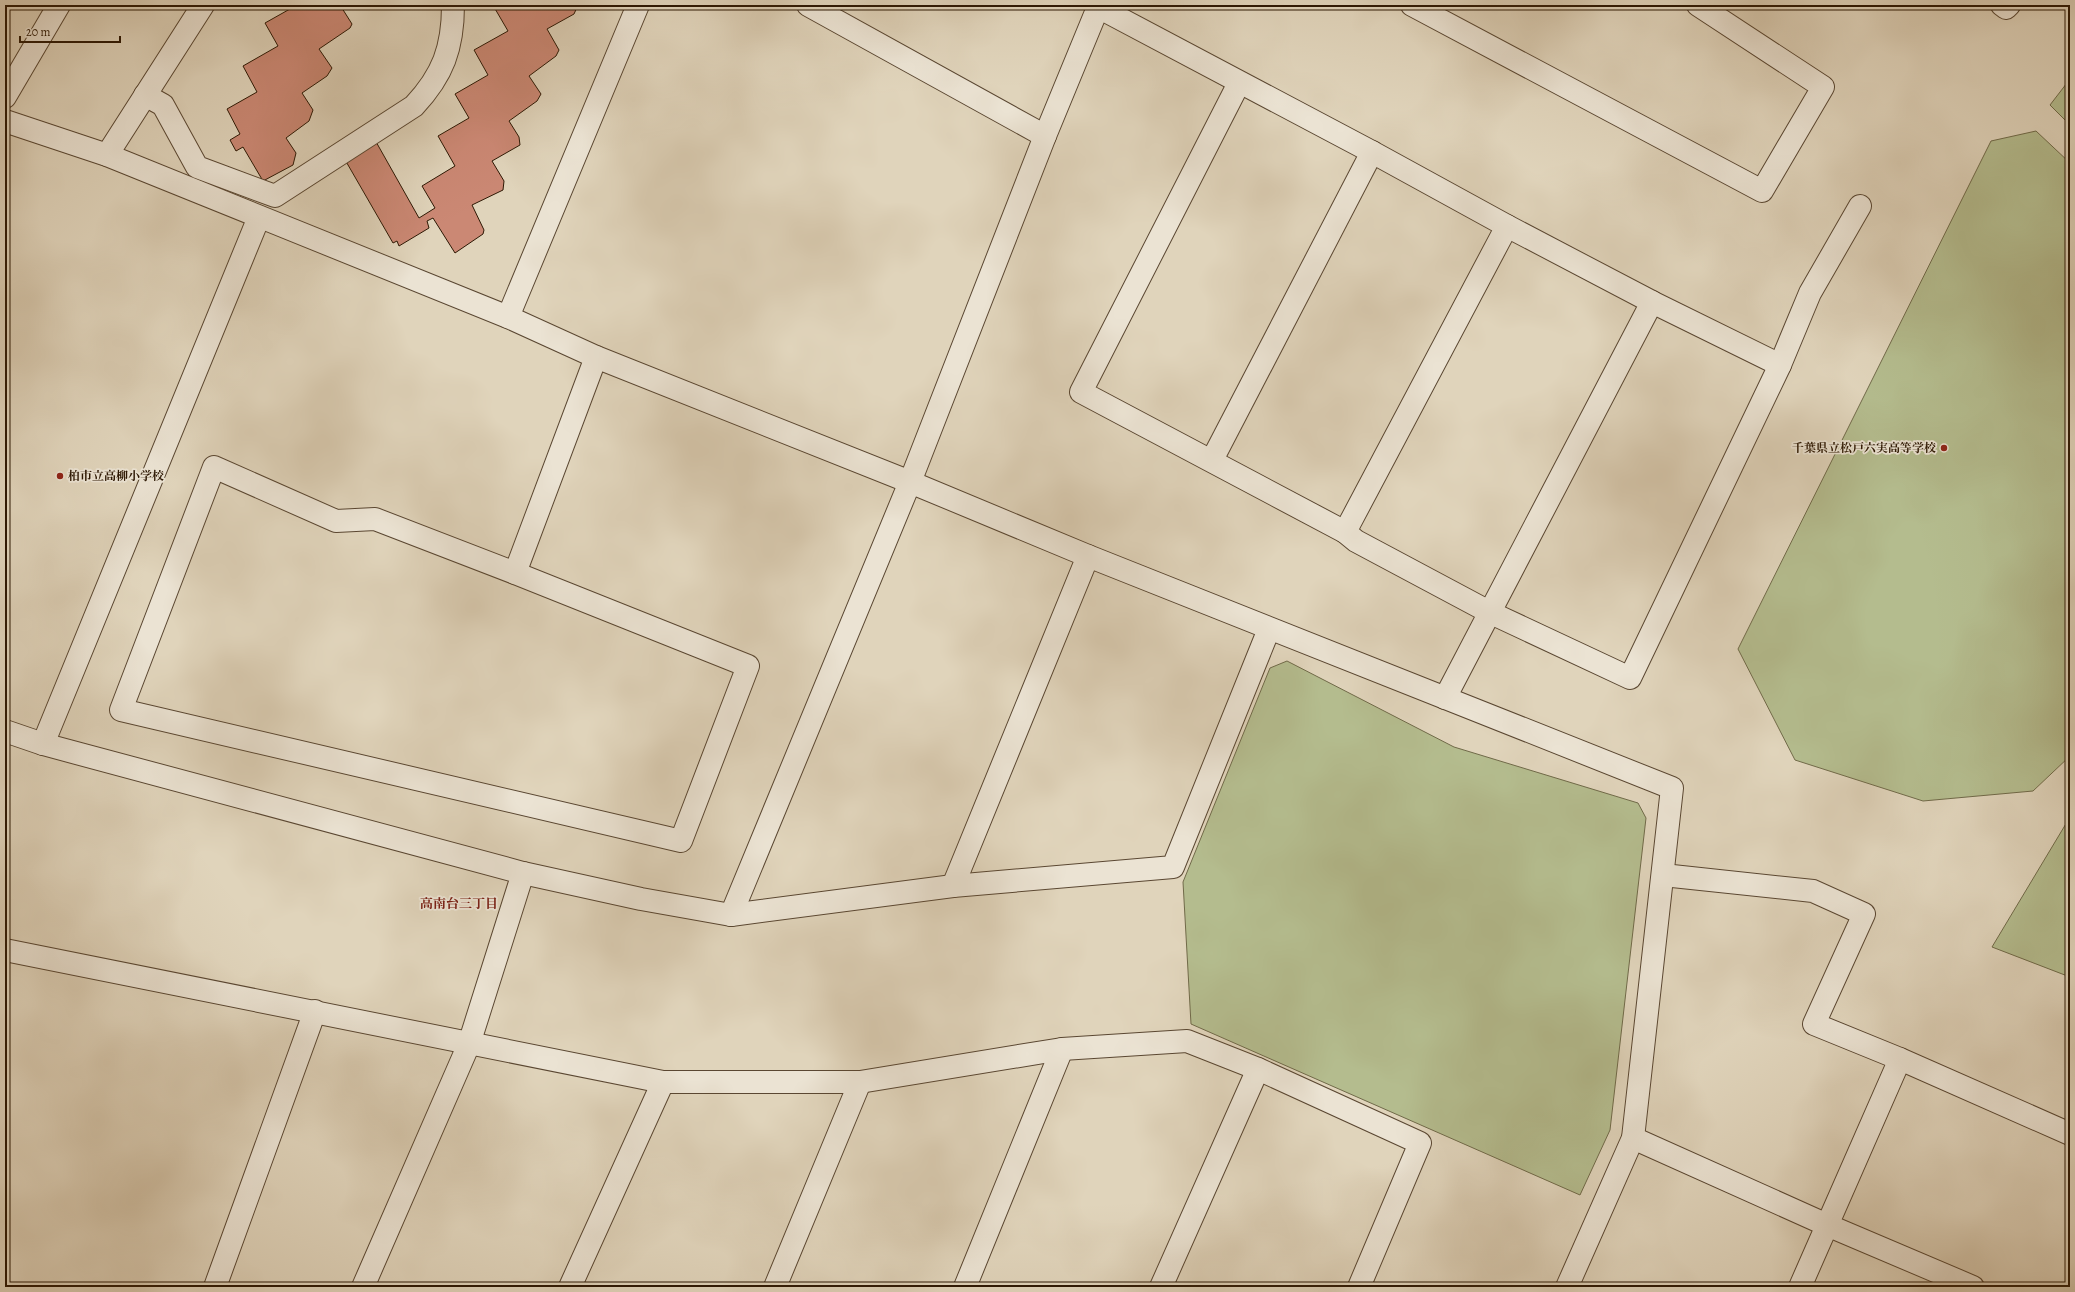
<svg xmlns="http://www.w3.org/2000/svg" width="2075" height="1292" font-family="Alegreya,'Noto Serif JP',serif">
  <rect width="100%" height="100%" fill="#e0d4bb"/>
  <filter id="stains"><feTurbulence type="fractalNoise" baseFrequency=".005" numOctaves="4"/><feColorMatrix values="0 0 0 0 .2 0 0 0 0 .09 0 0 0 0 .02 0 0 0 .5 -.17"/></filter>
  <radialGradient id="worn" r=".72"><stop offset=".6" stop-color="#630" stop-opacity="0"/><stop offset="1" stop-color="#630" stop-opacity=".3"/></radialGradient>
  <g fill="#b4bc8e" stroke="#706a49">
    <path d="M2070 79V125L2050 105Z"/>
    <path d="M2036 131 2070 163V756L2033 791 1923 801 1795 760 1738 649 1991 141Z"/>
    <path d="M1287 661 1454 747 1638 803 1646 818 1610 1130 1580 1195 1191 1024 1183 882 1270 668Z"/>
    <path d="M2070 817V977L1992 947Z"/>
  </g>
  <g fill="#cb8874" stroke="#2d1804">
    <path d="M297 5H340L352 24 350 28 319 49 332 68 327 76 302 93 313 110 309 121 286 138 296 153 293 165 263 181 243 147 236 151 230 140 240 134 227 109 257 92 243 66 278 46 265 23Z"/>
    <path d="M498 5H578L574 14 547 29 559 50 556 56 529 76 541 94 537 101 509 121 519 137 520 145 492 161 504 181 503 190 472 205 484 230 483 234 455 253 433 218 427 221 429 228 399 246 397 241 393 243 344 158 375 140 419 218 435 208 422 186 455 166 438 136 469 118 455 94 488 75 474 50 508 31 494 7Z"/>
  </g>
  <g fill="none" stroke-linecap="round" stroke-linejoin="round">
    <defs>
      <g id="minor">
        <path d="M808 5 1045 136"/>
        <path d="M1412 5 1762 191 1823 87 1698 5"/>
        <path d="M2002 5 2006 8 2009 5"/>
        <path d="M1098 7 1372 152 1507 226 1652 302 1780 365"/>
        <path d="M1239 83 1081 392 1345 532 1356 541 1491 613 1630 678 1780 365 1810 293 1860 206"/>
        <path d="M145 95 163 105 197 167 275 196 414 106C443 75 453 48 453 5"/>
        <path d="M5 97 59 5"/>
        <path d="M5 121 107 155 508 317 596 357 910 482 1088 556 1672 788 1633 1138 1567 1287"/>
        <path d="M107 155 203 5"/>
        <path d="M508 317 638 5"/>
        <path d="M1212 460 1372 152"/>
        <path d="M214 467 336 521 375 519 515 573 748 666 681 841 121 710Z"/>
        <path d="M1345 532 1507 226"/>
        <path d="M515 573 596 357"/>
        <path d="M1445 698 1652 302"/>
        <path d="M5 731 43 744 523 873 641 899 731 915 953 886 1173 867 1269 629"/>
        <path d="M43 744 259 217"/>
        <path d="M1663 875 1813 891 1864 914 1814 1024 1900 1059 2070 1134"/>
        <path d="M953 886 1088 556"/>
        <path d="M731 915 910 482 1045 136 1099 5"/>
        <path d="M5 950 663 1082H860L1062 1049 1187 1041 1258 1069 1420 1143 1359 1287"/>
        <path d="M1633 1138 1827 1225 1973 1287"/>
        <path d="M215 1287 315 1011"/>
        <path d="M363 1287 469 1044 523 873"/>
        <path d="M570 1287 663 1082"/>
        <path d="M775 1287 860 1082"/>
        <path d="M965 1287 1062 1049"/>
        <path d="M1161 1287 1258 1069"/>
        <path d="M1800 1287 1900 1059"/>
      </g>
    </defs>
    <use href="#minor" stroke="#5a4732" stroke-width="24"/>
    <use href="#minor" stroke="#ebe3d3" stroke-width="22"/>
  </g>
  <g fill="#8f2418" stroke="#ebe3d3" stroke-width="1.5">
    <circle cx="1944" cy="448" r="4"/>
    <circle cx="60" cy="476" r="4"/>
  </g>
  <g text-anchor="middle" stroke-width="3.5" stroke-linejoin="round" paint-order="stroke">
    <g font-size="12" font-weight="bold" fill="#2d1804" stroke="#ebe3d3" text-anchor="end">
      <text x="1936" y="452">千葉県立松戸六実高等学校</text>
      <text x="68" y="480" text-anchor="start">柏市立高柳小学校</text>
    </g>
    <g font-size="13" font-weight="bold" fill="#7a1f14" stroke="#ebe3d3">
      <text x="459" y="908">高南台三丁目</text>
    </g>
  </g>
  <rect width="2075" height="1292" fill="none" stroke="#e0d4bb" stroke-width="20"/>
  <rect x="6" y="6" width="2063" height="1280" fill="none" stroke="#2d1804" stroke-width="2"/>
  <rect x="10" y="10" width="2055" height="1272" fill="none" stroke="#2d1804"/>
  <path d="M20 36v6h100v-6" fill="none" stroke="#2d1804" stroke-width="2"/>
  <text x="26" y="36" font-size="12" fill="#2d1804" stroke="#ebe3d3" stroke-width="3" paint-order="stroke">20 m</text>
  <rect width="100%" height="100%" filter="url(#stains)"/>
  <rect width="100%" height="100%" fill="url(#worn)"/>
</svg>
